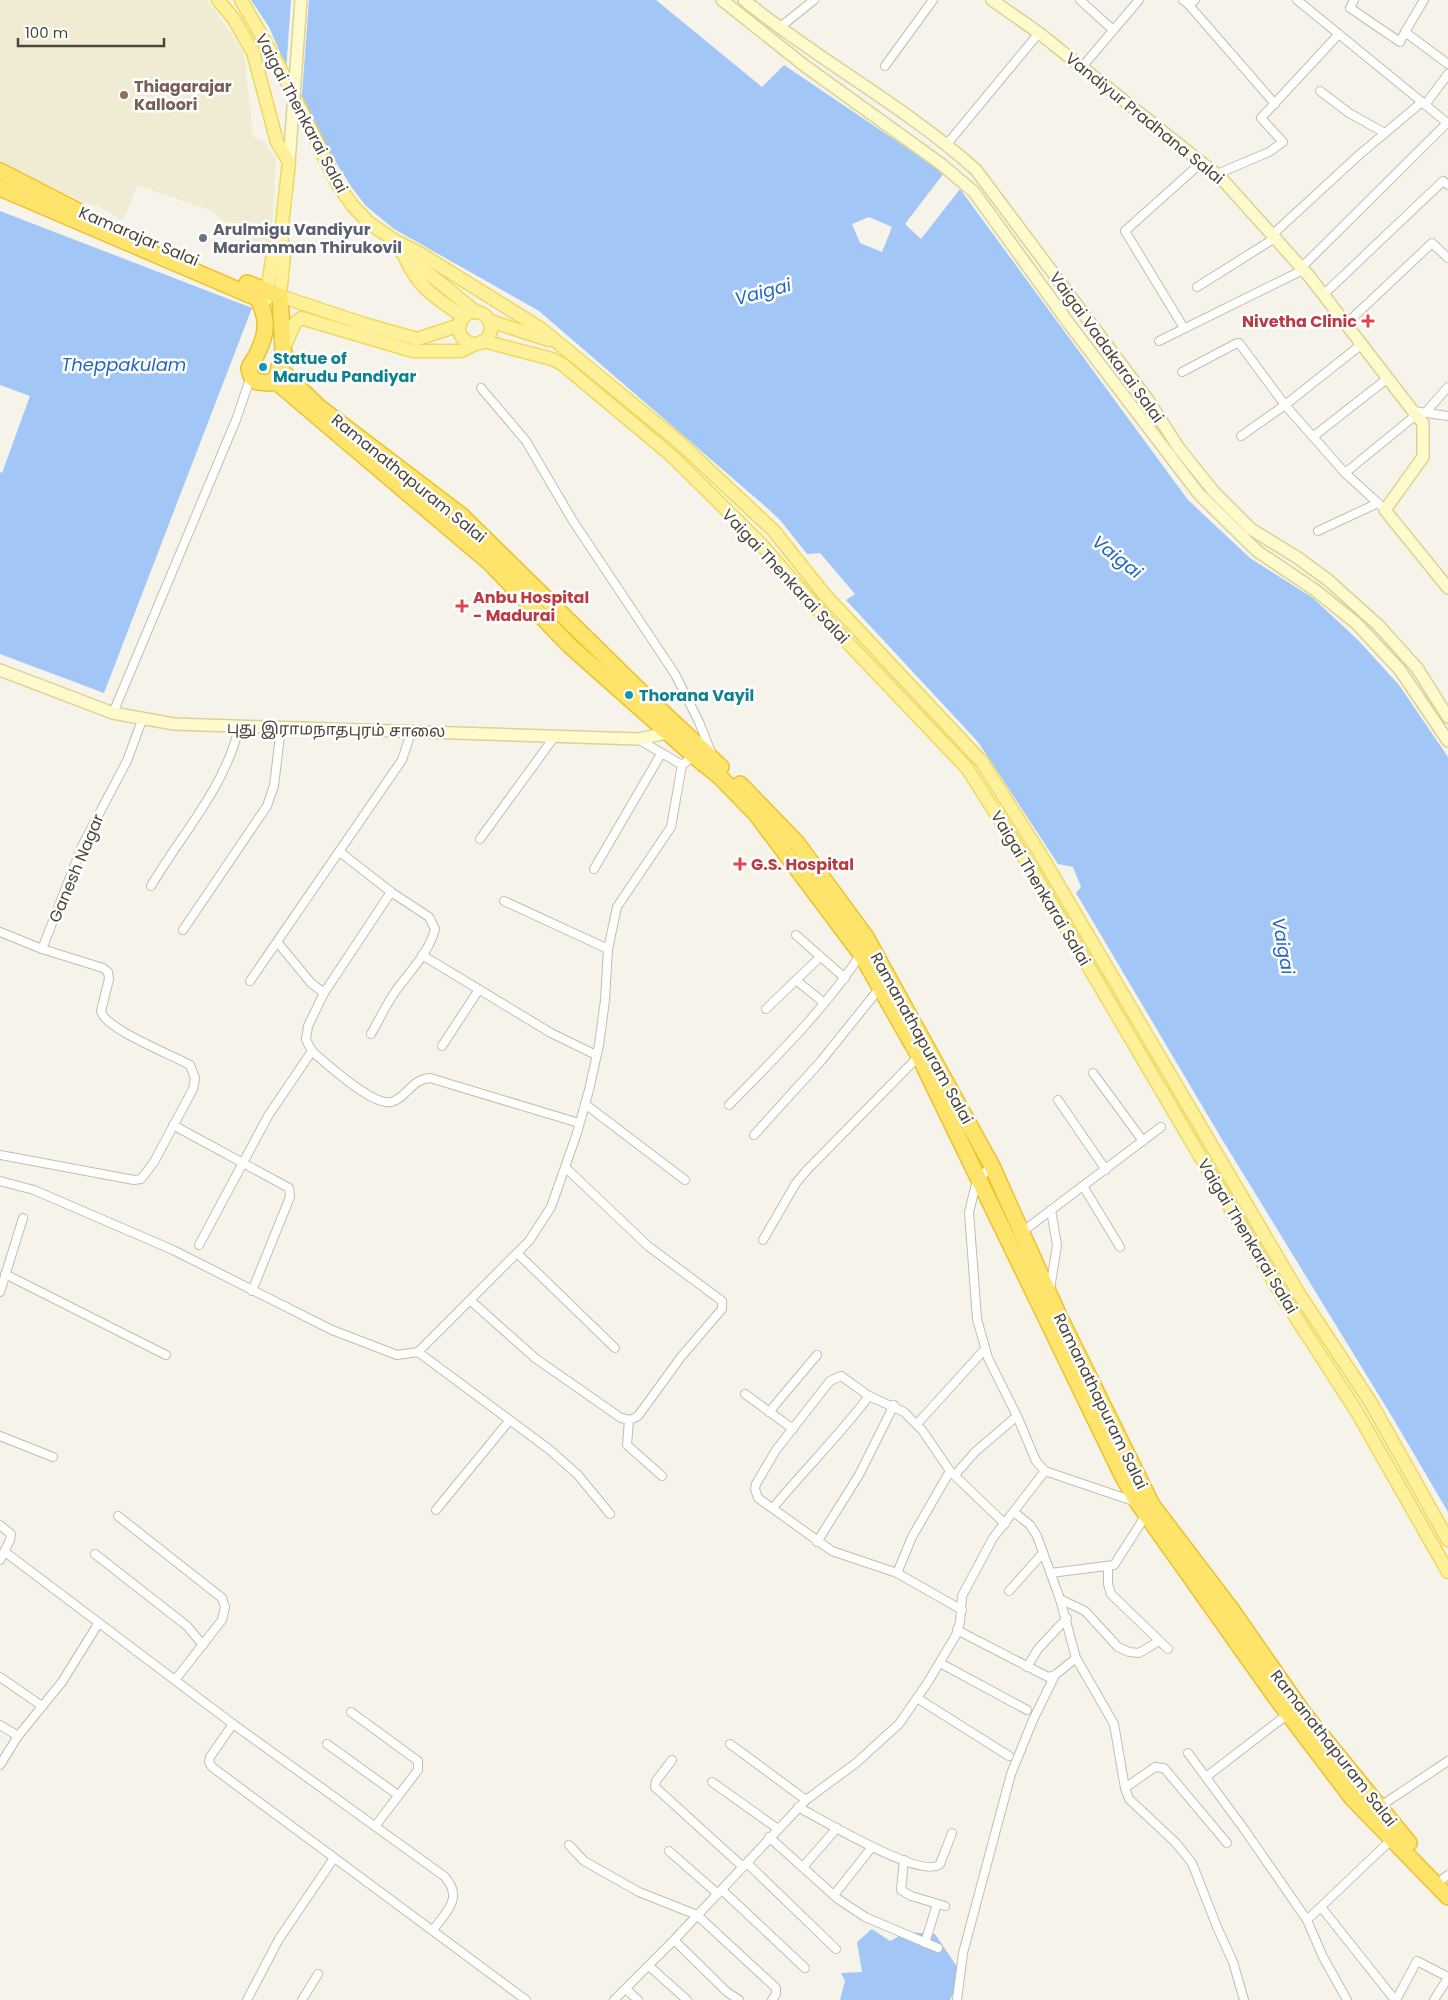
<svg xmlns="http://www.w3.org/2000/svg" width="1448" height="2000" font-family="Poppins,'Noto Sans Tamil',sans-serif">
  <rect width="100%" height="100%" fill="#f6f4ea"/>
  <path fill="#f0ecd3" d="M0 0H207L244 52 253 137 264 141 276 160 271 249 268 256 264 255 212 211 137 185 123 221 97 205 95 207 0 163Z"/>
  <g fill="#a2c7f7" fill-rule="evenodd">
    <path d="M251 0H656L762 87 784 65 944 173 905 224 921 239 960 189 1188 500 1250 558 1313 598 1358 640 1399 685 1448 757V1512L1394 1420 1220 1136 1076 893 1081 887 1073 867 1058 864 978 742 846 600 855 594 820 553 807 554 781 521 765 506 539 311 394 229 366 206 352 188 310 121 269 27ZM869 217 892 227 882 252 860 243 852 224Z"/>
    <path d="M0 211 252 308 104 693 0 654V472L2 473 30 396 0 385Z"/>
    <path d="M872 1929 890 1941 907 1932 935 1934 962 1974 950 2000H840L845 1981 841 1973 862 1972 857 1942Z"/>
  </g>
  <path fill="#f6f4ea" d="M291 0H309L301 107 286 72Z"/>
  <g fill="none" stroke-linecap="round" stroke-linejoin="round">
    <defs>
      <g id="street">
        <path d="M1080 0 1113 30"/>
        <path d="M1183 0 1189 5 1195 0"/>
        <path d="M1297 0 1422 102"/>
        <path d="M1354 0 1350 8 1400 42 1405 32 1448 64"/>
        <path d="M1189 5 1275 104"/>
        <path d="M779 28 814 0"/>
        <path d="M1405 32 1424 0"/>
        <path d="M885 66 933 0"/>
        <path d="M1082 67 1139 0"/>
        <path d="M1320 91 1349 113 1385 133"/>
        <path d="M1425 105 1448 74"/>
        <path d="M947 144 1039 33"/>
        <path d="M1217 174 1269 152 1283 142 1261 118 1338 35"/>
        <path d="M1272 235 1360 154 1422 102 1447 123"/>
        <path d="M1301 268 1448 122"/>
        <path d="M1197 287 1275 238"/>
        <path d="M1323 295 1443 181 1448 185"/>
        <path d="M1346 324 1432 243 1448 258"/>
        <path d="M1184 328 1125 231 1202 162"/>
        <path d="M1159 341 1303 270"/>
        <path d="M1182 372 1237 343H1239L1285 405 1345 473 1416 415"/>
        <path d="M481 388 526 441 573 521 675 674 699 722 711 752"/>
        <path d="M1413 411 1448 416"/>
        <path d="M1427 411 1448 387"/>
        <path d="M1241 436 1285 405 1362 344"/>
        <path d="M1314 436 1388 378"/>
        <path d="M1345 473 1380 505"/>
        <path d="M1318 531 1378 503"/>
        <path d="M113 713 236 420 251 376"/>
        <path d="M638 739 682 765"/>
        <path d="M480 839 555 736"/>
        <path d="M340 852 391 892 429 917 435 929C429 953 409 972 395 992 386 1005 379 1020 371 1034"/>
        <path d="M594 869 661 754"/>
        <path d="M151 886C181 835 226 786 239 727"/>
        <path d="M391 892 324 993 308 1026 306 1039C308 1044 310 1049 314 1053 328 1065 373 1106 391 1102 407 1098 411 1079 430 1078L579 1123"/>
        <path d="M504 901 608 949"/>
        <path d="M183 930 267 806 274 786 281 727"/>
        <path d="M0 932 42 949 83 844 127 761 142 720"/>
        <path d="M796 935 845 978"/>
        <path d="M278 943 311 983 324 993"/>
        <path d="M422 955 551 1033 596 1055"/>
        <path d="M796 980 824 1003"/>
        <path d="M250 981 402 760 412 730"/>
        <path d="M766 1009 820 957"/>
        <path d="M442 1046 478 991"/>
        <path d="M1093 1073 1143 1141"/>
        <path d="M1058 1100 1106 1170"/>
        <path d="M585 1104 685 1180"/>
        <path d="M729 1105C776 1057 824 1010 861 954"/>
        <path d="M173 1125 289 1188 290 1197 252 1291"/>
        <path d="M754 1135 821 1061 879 989"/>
        <path d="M0 1155 134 1180 141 1179 154 1162 193 1089 195 1078 190 1065C172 1055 105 1029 101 1011L109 979 108 972 103 968 42 949"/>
        <path d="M992 1166 977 1180 969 1212 977 1319 988 1358 1017 1416 1036 1461 1045 1471 1136 1502"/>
        <path d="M0 1181 34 1190 173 1250 332 1330 397 1355 418 1352 529 1241 551 1207 577 1133 589 1090 599 1045 605 1000 608 949 617 907 671 827 682 765 694 756"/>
        <path d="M1083 1186 1120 1247"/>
        <path d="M1022 1232 1161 1127"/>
        <path d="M763 1240 796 1183 807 1170 919 1056"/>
        <path d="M199 1245 268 1116 312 1051"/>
        <path d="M517 1253 615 1348"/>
        <path d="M5 1274 166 1355"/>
        <path d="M1050 1289 1057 1245 1051 1210"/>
        <path d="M0 1292 23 1218"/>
        <path d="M471 1301 535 1358 621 1418 630 1420 638 1416 681 1357 722 1309V1301L648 1246 566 1168"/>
        <path d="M418 1352 550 1450 578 1475 610 1514"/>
        <path d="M745 1394 793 1429"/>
        <path d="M769 1412 817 1355"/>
        <path d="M629 1420 627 1445 662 1476"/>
        <path d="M917 1424 985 1349"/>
        <path d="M0 1436 53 1457"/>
        <path d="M955 1475 975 1452 1017 1416"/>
        <path d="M773 1508C804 1470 840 1435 869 1396"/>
        <path d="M436 1510 509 1421"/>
        <path d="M1014 1512 1030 1525 1037 1536 1060 1599 1076 1658 1114 1724 1125 1788 1129 1799 1176 1843 1192 1863 1217 1927 1233 1962 1244 2000"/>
        <path d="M118 1516 222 1598 225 1607 222 1620 175 1680"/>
        <path d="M0 1525 11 1534 10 1540 0 1560"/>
        <path d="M817 1542 859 1475 894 1405"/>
        <path d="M5 1552 233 1724 444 1876C464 1897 447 1911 433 1930"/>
        <path d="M95 1554 187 1626 203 1645"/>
        <path d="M1108 1567V1584L1111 1594 1168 1649"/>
        <path d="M897 1573 912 1537 950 1471"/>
        <path d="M1051 1573 1114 1565 1146 1515"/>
        <path d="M1009 1591 1043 1553"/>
        <path d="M1060 1599 1085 1611 1118 1647 1129 1652 1139 1653 1159 1641"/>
        <path d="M962 1610 897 1573 832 1551 758 1498 755 1489 756 1484 776 1450 830 1381 841 1376 869 1396 904 1412 922 1430 950 1471 1005 1524"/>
        <path d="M957 1630 1048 1677 1055 1675 1076 1658"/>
        <path d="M940 1663 1027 1710"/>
        <path d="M1027 1667 1038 1649 1067 1618"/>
        <path d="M0 1677 42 1706"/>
        <path d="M917 1698 1009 1756"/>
        <path d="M351 1712 418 1761V1770L376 1825"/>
        <path d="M233 1724 210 1757 209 1762 212 1767 526 2000"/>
        <path d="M0 1725 18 1736 62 1682 98 1624"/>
        <path d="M327 1744 398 1795"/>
        <path d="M730 1744 806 1800"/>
        <path d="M1188 1753 1244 1829 1307 1920"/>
        <path d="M672 1760 656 1781 655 1787 743 1867"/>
        <path d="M0 1765 18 1736"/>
        <path d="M1206 1777 1288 1714"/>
        <path d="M712 1782 778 1829"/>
        <path d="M1125 1788 1155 1767 1164 1768 1227 1843"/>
        <path d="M798 1807C819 1818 923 1881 940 1864L952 1833"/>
        <path d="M1379 1807 1448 1761"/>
        <path d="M769 1837 838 1899 865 1917 938 1948"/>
        <path d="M569 1845 584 1861 639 1892 697 1915 776 1988V1994L772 2000"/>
        <path d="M669 1851 718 1894"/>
        <path d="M904 1860 901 1890 911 1896 945 1906"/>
        <path d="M747 1863 836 1949"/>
        <path d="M803 1867 837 1828"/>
        <path d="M1443 1879 1448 1875"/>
        <path d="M722 1890 805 1968"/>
        <path d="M834 1895 872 1847"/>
        <path d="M1321 1907 1395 2000"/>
        <path d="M674 1940 727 1992 739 2000"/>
        <path d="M925 1943 937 1904"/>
        <path d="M649 1966 687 2000"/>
        <path d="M627 1990 638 2000"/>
        <path d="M247 2000 279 1939 334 1858"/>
        <path d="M302 2000 318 1974"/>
        <path d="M614 2000 674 1940 806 1800 856 1763 899 1724 928 1682 956 1635 960 1622 962 1596 993 1538 1045 1471"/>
        <path d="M957 2000 963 1953 1011 1774 1033 1720 1055 1675"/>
        <path d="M1347 2000 1323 1957 1307 1920 1392 1839"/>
        <path d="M1396 2000 1417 1961 1448 1977"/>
        <path d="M1434 2000 1448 1978"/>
      </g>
      <g id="secondary">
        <path d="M722 0 805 66 941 164 974 192 1070 325 1199 494 1257 551 1315 590 1356 623 1400 670 1448 741"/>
        <path d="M744 0C819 61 905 106 976 170L1148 400 1178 447 1214 492 1251 529 1298 558 1328 580 1378 625 1417 668 1448 717"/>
        <path d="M992 0 1039 33 1221 178 1309 276 1416 415 1423 423V457L1385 510 1448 588"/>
        <path d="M289 162 291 136"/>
        <path d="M0 670 113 713 174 724 638 739 672 732"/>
      </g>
      <g id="primary">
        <path d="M218 0 233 18 253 52 277 142 289 162 281 234 273 253 266 300"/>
        <path d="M241 0 279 66 338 185 352 205 369 223 394 240 421 254 540 328 679 442 774 531 824 594 982 762 1039 852 1299 1294 1371 1403 1448 1540"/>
        <path d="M281 235 284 254 280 296 364 324 417 339 460 325"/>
        <path d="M395 242 406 259 417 264 476 312"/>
        <path d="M406 259C417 287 440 301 464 317"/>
        <circle cx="475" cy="328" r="16"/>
        <path d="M490 321 549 340"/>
        <path d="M483 341 552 359 562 364 672 456 761 544 831 625 967 768 1030 867 1284 1299 1357 1412 1448 1572"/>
        <path d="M283 350 295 323 301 318 413 351H461L475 344"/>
      </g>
      <g id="highway">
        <path d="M0 171 78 211"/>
        <path d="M0 188 257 298C269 318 267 334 257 354 255 359 251 362 249 368L251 376 257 382 270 383 277 377 283 350"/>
        <path d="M247 283 280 296 283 350 286 358"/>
        <path d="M279 368 319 407 462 516 636 687 721 767"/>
        <path d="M274 380 490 563 570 646 694 756 720 777 756 814 861 954 919 1056 1123 1477 1138 1503 1274 1695 1352 1798 1448 1897"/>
        <path d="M740 784 797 843 866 937 992 1166 1059 1316 1152 1505 1231 1609 1304 1714 1409 1843"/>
      </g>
    </defs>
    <use href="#street" stroke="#c3beab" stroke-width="10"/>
    <use href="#secondary" stroke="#dad296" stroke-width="14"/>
    <use href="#primary" stroke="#eed95f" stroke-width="15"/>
    <use href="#highway" stroke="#ebc22f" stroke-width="18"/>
    <use href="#street" stroke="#fff" stroke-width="8"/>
    <use href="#secondary" stroke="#fffacb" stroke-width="11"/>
    <use href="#primary" stroke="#fff19a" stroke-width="12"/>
    <use href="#highway" stroke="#ffe46c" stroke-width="15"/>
    <defs>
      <path id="secondary-bridge" d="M291 136 301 0"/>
    </defs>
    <use href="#secondary-bridge" stroke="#dad296" stroke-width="14" stroke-linecap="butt"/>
    <use href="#secondary-bridge" stroke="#fffacb" stroke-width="11"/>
  </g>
  <circle fill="#8d6e63" stroke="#fff" stroke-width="2" cx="124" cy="95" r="5"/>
  <circle fill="#6b7280" stroke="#fff" stroke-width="2" cx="203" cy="238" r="5"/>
  <g fill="#e0444e" stroke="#fff" stroke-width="2">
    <path d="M1365.5 313.5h5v5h5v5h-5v5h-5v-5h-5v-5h5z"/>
    <path d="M459.5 598.5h5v5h5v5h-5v5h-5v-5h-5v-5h5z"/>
    <path d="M737.5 856.5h5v5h5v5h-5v5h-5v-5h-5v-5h5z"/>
  </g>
  <g fill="#0f9aa8" stroke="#fff" stroke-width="2">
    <circle cx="263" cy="367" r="5"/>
    <circle cx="629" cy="695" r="5"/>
  </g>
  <g text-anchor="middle" stroke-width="5" stroke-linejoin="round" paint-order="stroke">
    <g font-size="16" font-weight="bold" fill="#785e54" stroke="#fff" text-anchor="start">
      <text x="134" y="92">Thiagarajar<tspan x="134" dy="18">Kalloori</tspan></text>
    </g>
    <g font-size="16" fill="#4b4637" stroke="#fff">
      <text transform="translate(302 113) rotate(62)" y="6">Vaigai Thenkarai Salai</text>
      <text transform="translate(1145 118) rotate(39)" y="6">Vandiyur Pradhana Salai</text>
      <text transform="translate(139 236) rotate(23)" y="6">Kamarajar Salai</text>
      <text transform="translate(1107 347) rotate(54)" y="6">Vaigai Vadakarai Salai</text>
      <text transform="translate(409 478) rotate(39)" y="6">Ramanathapuram Salai</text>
      <text transform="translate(786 576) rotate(47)" y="6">Vaigai Thenkarai Salai</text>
      <text transform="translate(336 729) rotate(1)" y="6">புது இராமநாதபுரம் சாலை</text>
      <text transform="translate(76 868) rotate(-67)" y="6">Ganesh Nagar</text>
      <text transform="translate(1041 888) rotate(59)" y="6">Vaigai Thenkarai Salai</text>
      <text transform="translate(922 1038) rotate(61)" y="6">Ramanathapuram Salai</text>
      <text transform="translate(1248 1236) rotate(59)" y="6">Vaigai Thenkarai Salai</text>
      <text transform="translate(1101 1401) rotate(64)" y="6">Ramanathapuram Salai</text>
      <text transform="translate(1334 1748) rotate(52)" y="6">Ramanathapuram Salai</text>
    </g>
    <g font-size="16" font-weight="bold" fill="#5b616d" stroke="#fff" text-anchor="start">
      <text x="213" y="235">Arulmigu Vandiyur<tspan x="213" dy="18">Mariamman Thirukovil</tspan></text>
    </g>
    <g font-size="16" font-weight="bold" fill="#be3a42" stroke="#fff" text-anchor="start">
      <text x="1357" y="327" text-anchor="end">Nivetha Clinic</text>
      <text x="473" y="603">Anbu Hospital<tspan x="473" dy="18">- Madurai</tspan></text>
      <text x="751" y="870">G.S. Hospital</text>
    </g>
    <g font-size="16" font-weight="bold" fill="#0d838f" stroke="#fff" text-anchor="start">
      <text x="273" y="364">Statue of<tspan x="273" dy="18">Marudu Pandiyar</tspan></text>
      <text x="639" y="701">Thorana Vayil</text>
    </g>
    <g font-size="18" font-style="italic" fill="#2568c2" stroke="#fff">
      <text transform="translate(763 292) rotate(-15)" y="6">Vaigai</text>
      <text x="124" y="371">Theppakulam</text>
      <text transform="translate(1117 557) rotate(38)" y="6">Vaigai</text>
      <text transform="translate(1283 946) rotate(80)" y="6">Vaigai</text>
    </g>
  </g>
  <path d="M18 38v8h146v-8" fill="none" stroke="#4b4637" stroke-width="2.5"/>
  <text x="25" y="38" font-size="15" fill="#4b4637" stroke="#ffffff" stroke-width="4" paint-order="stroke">100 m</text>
</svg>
